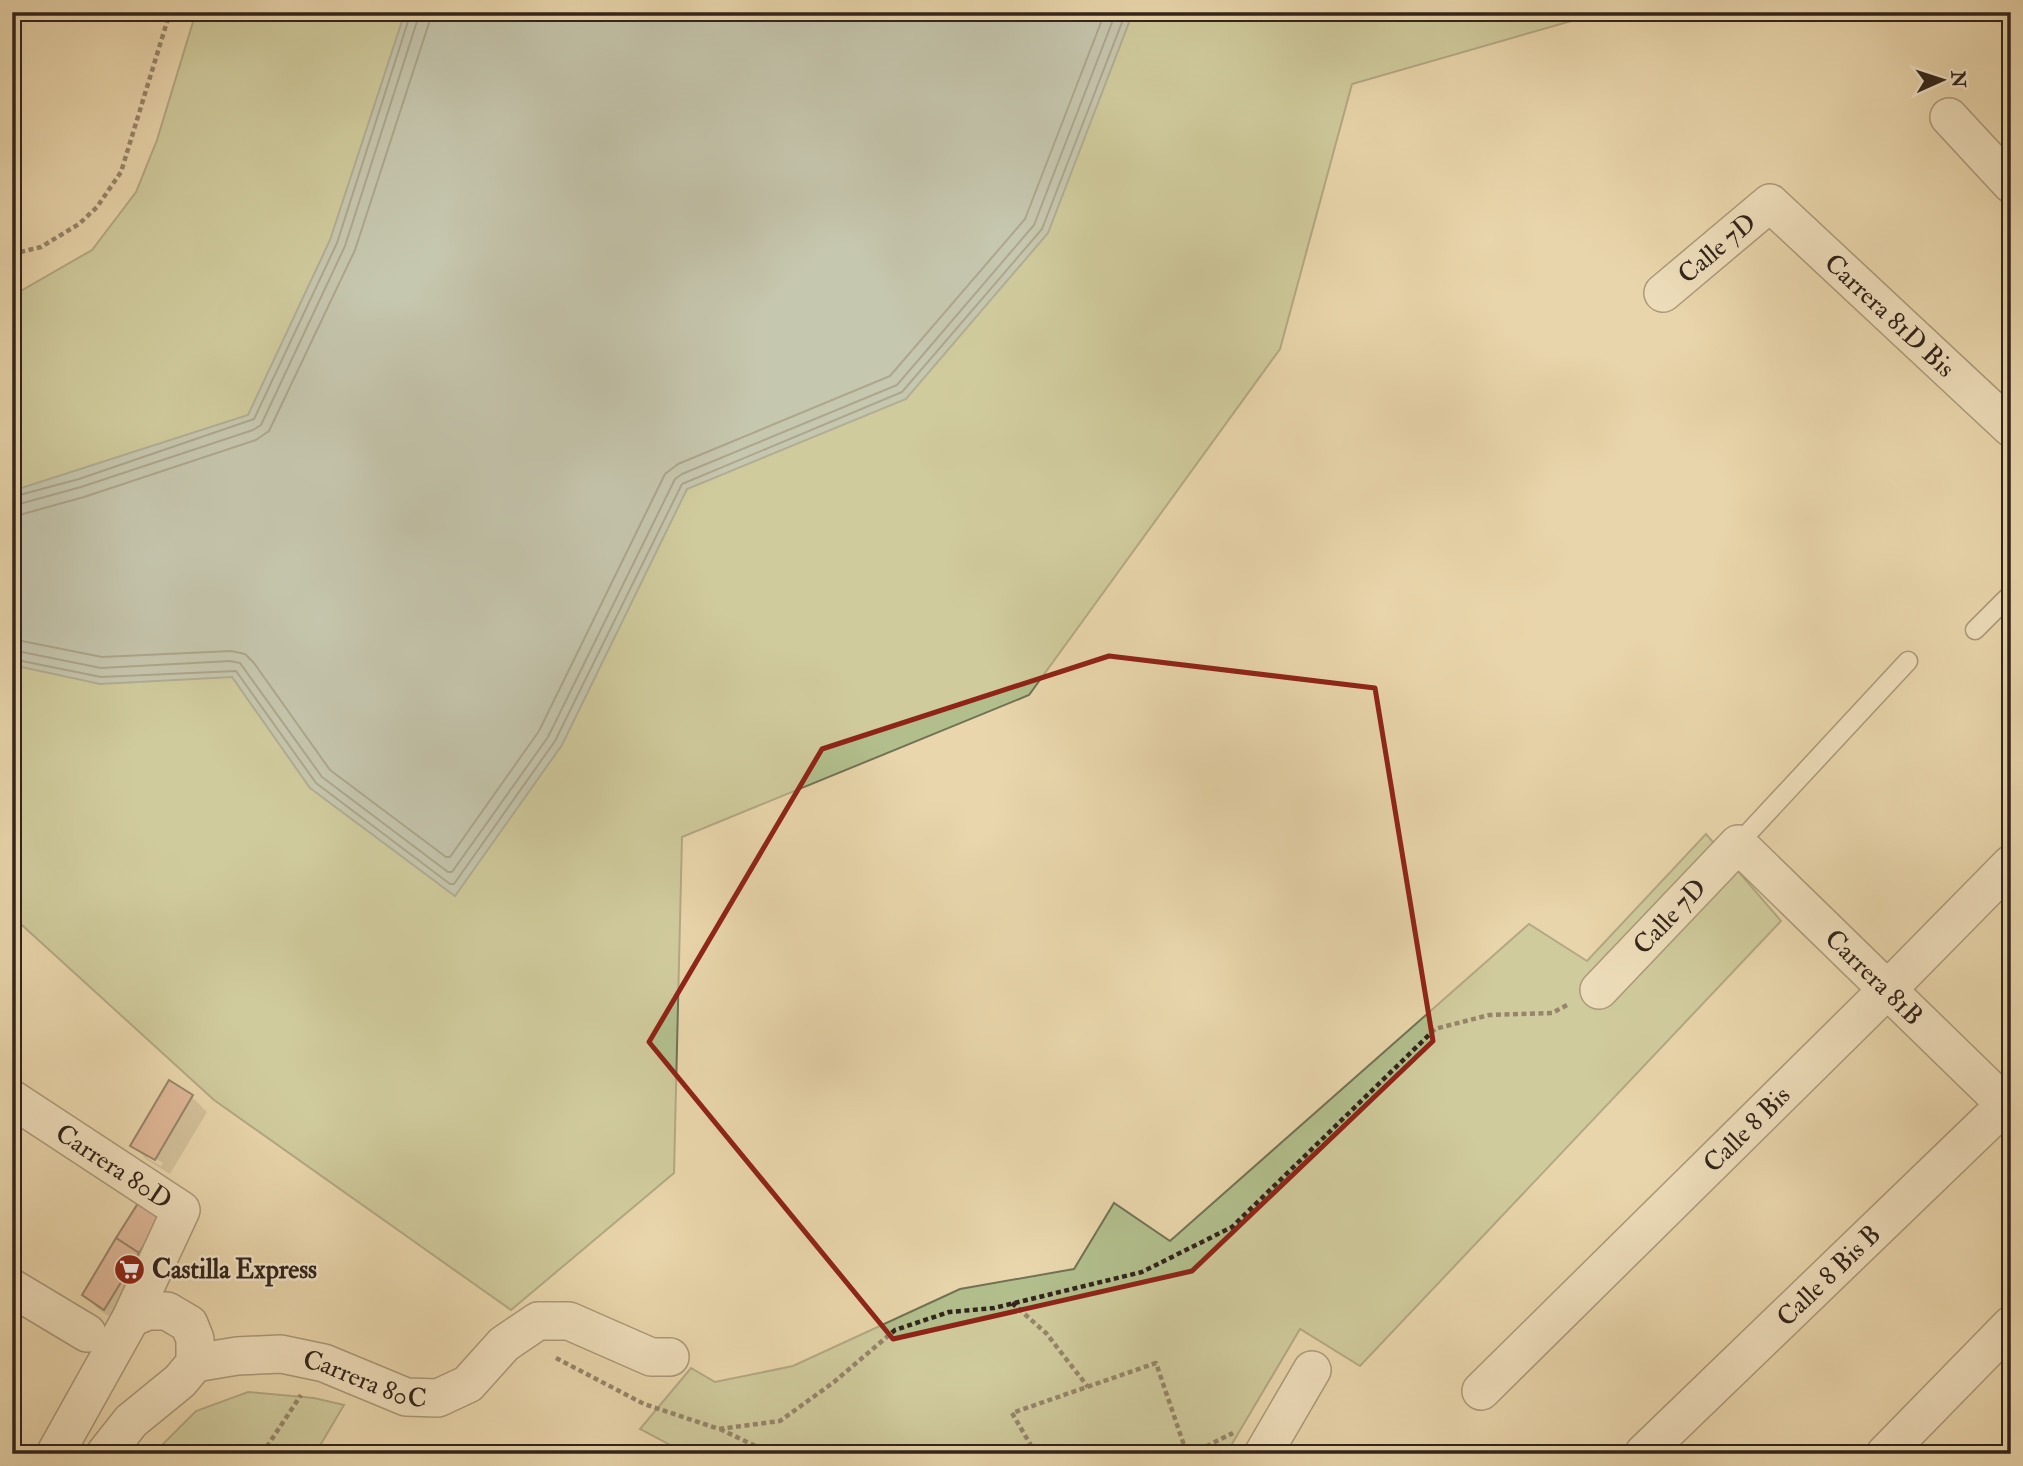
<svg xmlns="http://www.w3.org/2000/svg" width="2023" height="1466" font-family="'IM FELL Double Pica',serif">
  <rect width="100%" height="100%" fill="#e9d6ac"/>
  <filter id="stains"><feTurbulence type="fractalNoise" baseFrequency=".00286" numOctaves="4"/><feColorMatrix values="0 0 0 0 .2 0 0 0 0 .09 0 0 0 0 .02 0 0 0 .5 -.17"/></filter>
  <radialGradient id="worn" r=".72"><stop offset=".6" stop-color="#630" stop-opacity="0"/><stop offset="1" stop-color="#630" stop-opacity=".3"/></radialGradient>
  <g fill="#b2bf8d" stroke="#727254" stroke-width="2">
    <path d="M196 12H1586L1571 21 1352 84 1280 349 1029 695 682 837 674 1173 511 1310 214 1100 12 916V296L92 250 136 192 157 140Z"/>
    <path d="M1706 834 1781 921 1360 1366 1300 1329 1226 1454H687L640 1429 691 1368 715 1382 793 1366 960 1289 1074 1269 1114 1203 1170 1241 1529 924 1587 961Z"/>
    <path d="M248 1392 314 1398 344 1405 315 1454H153L196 1411Z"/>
  </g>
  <path fill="#9bb7b4" stroke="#717c77" stroke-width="2" d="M405 12H1133L1048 233 906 399 687 489 562 745 455 896 310 788 232 677 100 684 12 665V491L248 415 330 240Z"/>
  <g fill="#0003" fill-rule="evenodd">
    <path d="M169 1083 192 1097 207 1112 170 1174 147 1160 133 1145ZM147 1154 163 1163 161 1166 147 1158Z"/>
    <path d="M164 1214 120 1323 99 1310 84 1295Z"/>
  </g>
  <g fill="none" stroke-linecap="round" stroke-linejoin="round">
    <g stroke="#666e68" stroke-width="2">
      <path d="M12 497 79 479 254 419 337 243 411 12"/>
      <path d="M12 506 81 487 253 430 261 425 345 246 420 12"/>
      <path d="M12 517 84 497 256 440 269 431 355 250 429 23 431 12"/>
      <path d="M12 639 102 657 231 651 245 654 254 663 330 770 446 857H450L539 731 665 474 678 464 890 376 1025 219 1105 12"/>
      <path d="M12 650 101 668 230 661 240 663 322 777 448 872H452L548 737 675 479 682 474 897 385 1034 225 1116 12"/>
      <path d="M12 659 101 677 236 671 316 783 450 884H454L555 741 682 484 902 392 1042 229 1126 12"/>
    </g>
  </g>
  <g fill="#d29582" stroke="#32241b" stroke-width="2">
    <path d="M169 1080 193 1095 155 1160 130 1146Z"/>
    <path d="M142 1197 165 1212 139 1253 116 1238Z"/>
    <path d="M116 1238 139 1253 104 1310 82 1295Z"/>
  </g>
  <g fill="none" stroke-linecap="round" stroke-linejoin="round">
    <defs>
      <g id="lane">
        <path d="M1975 630 2011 594"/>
        <path d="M1738 844 1908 661"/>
      </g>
      <g id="street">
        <path d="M1949 117 2011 184"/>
        <path id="s1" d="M1663 293 1770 203 2011 428"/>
        <path id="s2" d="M1599 990 1738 844 2011 1110"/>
        <path id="s3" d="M12 1099 181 1210 131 1318 55 1454"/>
        <path d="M12 1288 87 1333"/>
        <path id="s4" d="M195 1363 237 1356 281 1354 324 1363 406 1397 438 1398 468 1384 504 1344 538 1321H569L651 1357H670"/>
        <path id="s5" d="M1481 1391 1888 989 2011 864"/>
        <path id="s6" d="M1644 1453 2011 1099"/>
        <path d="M105 1454 131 1421 180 1381 195 1363V1339L189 1324 167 1311H148L131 1318"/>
        <path d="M1263 1454 1312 1370"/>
        <path d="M1885 1454 2011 1325"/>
      </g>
    </defs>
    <use href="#lane" stroke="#60503f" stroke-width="21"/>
    <use href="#street" stroke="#60503f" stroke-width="40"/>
    <g stroke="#32241b" stroke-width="4.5" stroke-dasharray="5 3.5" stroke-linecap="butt">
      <path d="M12 254 41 247 79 224 97 207 121 172 170 12"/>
      <path d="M1012 1303 1046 1333 1088 1387"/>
      <path d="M556 1358 644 1404 719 1429 780 1421 834 1382 895 1330 949 1312 994 1308 1142 1272 1232 1227 1435 1029 1489 1015 1552 1013 1569 1004"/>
      <path d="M720 1429 772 1454"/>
      <path d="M262 1454 301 1395"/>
      <path d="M1036 1454 1012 1413 1156 1363 1187 1454"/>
      <path d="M1191 1454 1233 1433"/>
    </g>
    <use href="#lane" stroke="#f1e4c9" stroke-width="18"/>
    <use href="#street" stroke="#f1e4c9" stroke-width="37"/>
  </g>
  <path d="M0 0H2023V1466H0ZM1109 656 1375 688 1433 1041 1192 1271 893 1339 649 1042 822 749Z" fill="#e9d6ac" fill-opacity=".55" fill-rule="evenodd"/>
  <path fill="none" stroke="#8f2418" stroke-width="5" stroke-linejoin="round" d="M1109 656 1375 688 1433 1041 1192 1271 893 1339 649 1042 822 749Z"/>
  <defs>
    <symbol id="supermarket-disc" viewBox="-11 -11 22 22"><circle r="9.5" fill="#8f2418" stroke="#f1e4c9"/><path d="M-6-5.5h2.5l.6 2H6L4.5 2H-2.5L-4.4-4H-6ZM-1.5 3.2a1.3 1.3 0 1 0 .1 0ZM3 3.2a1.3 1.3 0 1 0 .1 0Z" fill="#fff"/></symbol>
  </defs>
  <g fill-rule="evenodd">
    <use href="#supermarket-disc" x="112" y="1252" width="35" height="35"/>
  </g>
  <g text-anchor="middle" stroke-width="5" stroke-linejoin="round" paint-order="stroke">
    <g font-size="26" fill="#32241b" stroke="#f1e4c9">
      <text dy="9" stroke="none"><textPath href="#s1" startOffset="70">Calle 7D</textPath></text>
      <text dy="9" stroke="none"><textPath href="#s1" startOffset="304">Carrera 81D Bis</textPath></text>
      <text dy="9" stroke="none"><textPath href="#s2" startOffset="102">Calle 7D</textPath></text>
      <text dy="9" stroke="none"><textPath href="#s2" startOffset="392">Carrera 81B</textPath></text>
      <text dy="9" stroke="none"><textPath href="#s5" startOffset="373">Calle 8 Bis</textPath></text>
      <text dy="9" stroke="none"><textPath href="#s3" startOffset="122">Carrera 80D</textPath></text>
      <text dy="9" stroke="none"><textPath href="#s6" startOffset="256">Calle 8 Bis B</textPath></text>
      <text dy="9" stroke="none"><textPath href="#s4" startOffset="175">Carrera 80C</textPath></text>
    </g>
    <g font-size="26" font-weight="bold" fill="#32241b" stroke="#f1e4c9" text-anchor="start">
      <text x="152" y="1278">Castilla Express</text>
    </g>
  </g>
  <rect width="2023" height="1466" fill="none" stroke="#e9d6ac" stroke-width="42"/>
  <rect x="14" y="14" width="1995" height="1438" fill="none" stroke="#32241b" stroke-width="3.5"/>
  <rect x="21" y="21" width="1981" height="1424" fill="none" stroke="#32241b" stroke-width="2"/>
  <g transform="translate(1942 80) rotate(87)" stroke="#f1e4c9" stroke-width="5" paint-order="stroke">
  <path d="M0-5L12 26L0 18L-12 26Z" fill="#32241b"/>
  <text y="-10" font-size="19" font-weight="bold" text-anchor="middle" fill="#32241b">N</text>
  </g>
  <rect width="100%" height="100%" filter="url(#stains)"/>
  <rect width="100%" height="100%" fill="url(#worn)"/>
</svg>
